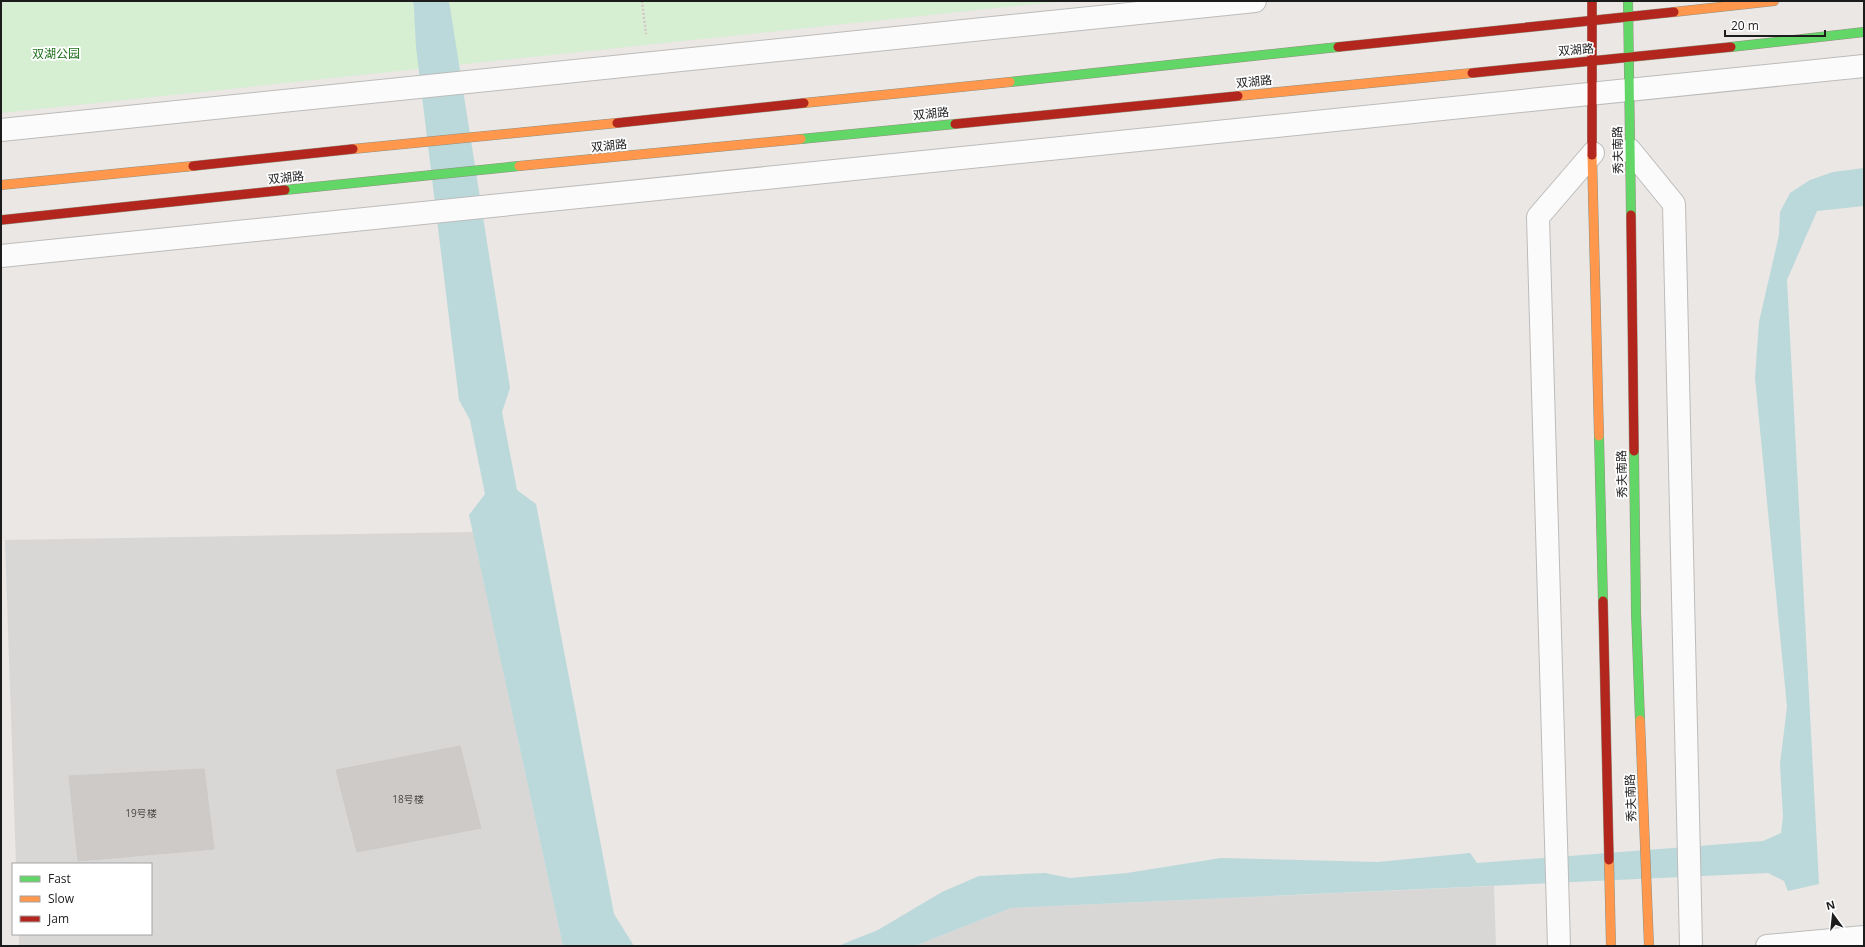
<svg xmlns="http://www.w3.org/2000/svg" width="1865" height="947" font-family="'Open Sans','Noto Sans SC',sans-serif">
  <rect width="100%" height="100%" fill="#eae7e4"/>
  <g fill="#d9d7d6">
    <path d="M473 532 563 946H19V934H151V864H16L5 540Z"/>
    <path d="M1494 886 1496 946H915L1011 908Z"/>
  </g>
  <path fill="#d6eed2" d="M1 1H1064L1 113Z"/>
  <g fill="#bbd8da">
    <path d="M413 1H449L510 388 502 412 517 490 536 504 614 914 634 946H563L469 515 485 494 470 420 459 400 416 47 414 8Z"/>
    <path d="M1864 168V206L1817 211 1787 280 1819 884 1788 891 1784 881 1768 873 1011 908 915 946H838L878 930 942 892 979 876 1045 873 1070 878 1127 873 1221 858 1378 862 1470 853 1477 863 1763 841 1781 833 1783 817 1780 764 1787 707 1755 378 1759 322 1779 235 1780 212 1790 193 1810 180 1833 172Z"/>
  </g>
  <g fill="#cdcac7" stroke="#cdc9c6">
    <path d="M460 746 481 828 357 852 336 770Z"/>
    <path d="M204 769 214 849 78 861 69 776Z"/>
  </g>
  <g fill="none" stroke-linecap="round" stroke-linejoin="round">
    <defs>
      <g id="street">
        <path d="M1 130 1255 1"/>
        <path d="M1630 150 1674 204 1691 946"/>
        <path d="M1 256 1864 66"/>
        <path d="M1559 946 1538 217 1593 153"/>
        <path d="M1767 946 1864 937"/>
      </g>
      <g id="fast">
        <path d="M1628 1 1631 215"/>
        <path d="M1731 47 1864 32"/>
        <path d="M1010 82 1338 47"/>
        <path d="M801 139 955 124"/>
        <path d="M285 190 519 166"/>
        <path d="M1599 436 1603 601"/>
        <path d="M1634 451 1636 613 1640 720"/>
      </g>
      <g id="slow">
        <path d="M1674 12 1774 1"/>
        <path d="M1238 96 1472 73"/>
        <path d="M804 103 1010 82"/>
        <path d="M353 149 617 123"/>
        <path d="M1592 155 1599 436"/>
        <path d="M519 166 801 139"/>
        <path d="M1 185 193 166"/>
        <path d="M1640 720 1649 946"/>
        <path d="M1609 860 1611 946"/>
      </g>
      <g id="jam">
        <path d="M1592 1V155"/>
        <path d="M1338 47 1674 12"/>
        <path d="M1472 73 1731 47"/>
        <path d="M617 123 804 103"/>
        <path d="M955 124 1238 96"/>
        <path d="M193 166 353 149"/>
        <path d="M1631 215 1634 451"/>
        <path d="M1 220 285 190"/>
        <path d="M1603 601 1609 860"/>
      </g>
    </defs>
    <use href="#street" stroke="#bdbcbb" stroke-width="24"/>
    <use href="#fast" stroke="#91907f" stroke-width="10"/>
    <use href="#slow" stroke="#91907f" stroke-width="10"/>
    <use href="#jam" stroke="#91907f" stroke-width="10"/>
    <path stroke="#d4c6c7" stroke-width="2.5" stroke-dasharray="2 2" stroke-linecap="butt" d="M642 1 646 34"/>
    <use href="#street" stroke="#fcfbfb" stroke-width="22"/>
    <use href="#fast" stroke="#63d668" stroke-width="9"/>
    <use href="#slow" stroke="#ff974d" stroke-width="9"/>
    <use href="#jam" stroke="#b3261e" stroke-width="9"/>
  </g>
  <g text-anchor="middle" stroke-width="3.5" stroke-linejoin="round" paint-order="stroke">
    <g font-size="10" fill="#484847">
      <text x="408" y="803">18号楼</text>
      <text x="141" y="817">19号楼</text>
    </g>
    <g font-size="12" fill="#1c1c1c" stroke="#fff">
      <text transform="translate(1576 50) rotate(-5)" y="4">双湖路</text>
      <text transform="translate(1254 82) rotate(-6)" y="4">双湖路</text>
      <text transform="translate(931 114) rotate(-6)" y="4">双湖路</text>
      <text transform="translate(609 146) rotate(-6)" y="4">双湖路</text>
      <text transform="translate(1618 150) rotate(-91)" y="4">秀夫南路</text>
      <text transform="translate(286 178) rotate(-6)" y="4">双湖路</text>
      <text transform="translate(1622 474) rotate(-91)" y="4">秀夫南路</text>
      <text transform="translate(1631 798) rotate(-92)" y="4">秀夫南路</text>
    </g>
    <g font-size="12" fill="#1b6d17" stroke="#fff">
      <text x="56" y="58">双湖公园</text>
    </g>
  </g>
  <rect width="1865" height="947" fill="none" stroke="#1c1c1c" stroke-width="4"/>
  <rect x="12" y="863" width="140" height="72" fill="#ffffff" stroke="#a4a4a4"/>
  <rect x="20" y="876" width="20" height="6" fill="#63d668" stroke="#a4a4a4"/>
  <text x="48" y="883" font-size="12" fill="#1c1c1c">Fast</text>
  <rect x="20" y="896" width="20" height="6" fill="#ff974d" stroke="#a4a4a4"/>
  <text x="48" y="903" font-size="12" fill="#1c1c1c">Slow</text>
  <rect x="20" y="916" width="20" height="6" fill="#b3261e" stroke="#a4a4a4"/>
  <text x="48" y="923" font-size="12" fill="#1c1c1c">Jam</text>
  <g transform="translate(1833 915) rotate(345)" stroke="#ffffff" stroke-width="3" paint-order="stroke">
  <path d="M0-3L7 15L0 10L-7 15Z" fill="#1c1c1c"/>
  <text y="-6" font-size="11" font-weight="bold" text-anchor="middle" fill="#1c1c1c">N</text>
  </g>
  <path d="M1725 30v6h100v-6" fill="none" stroke="#1c1c1c" stroke-width="2"/>
  <text x="1731" y="30" font-size="12" fill="#1c1c1c" stroke="#ffffff" stroke-width="3" paint-order="stroke">20 m</text>
</svg>
